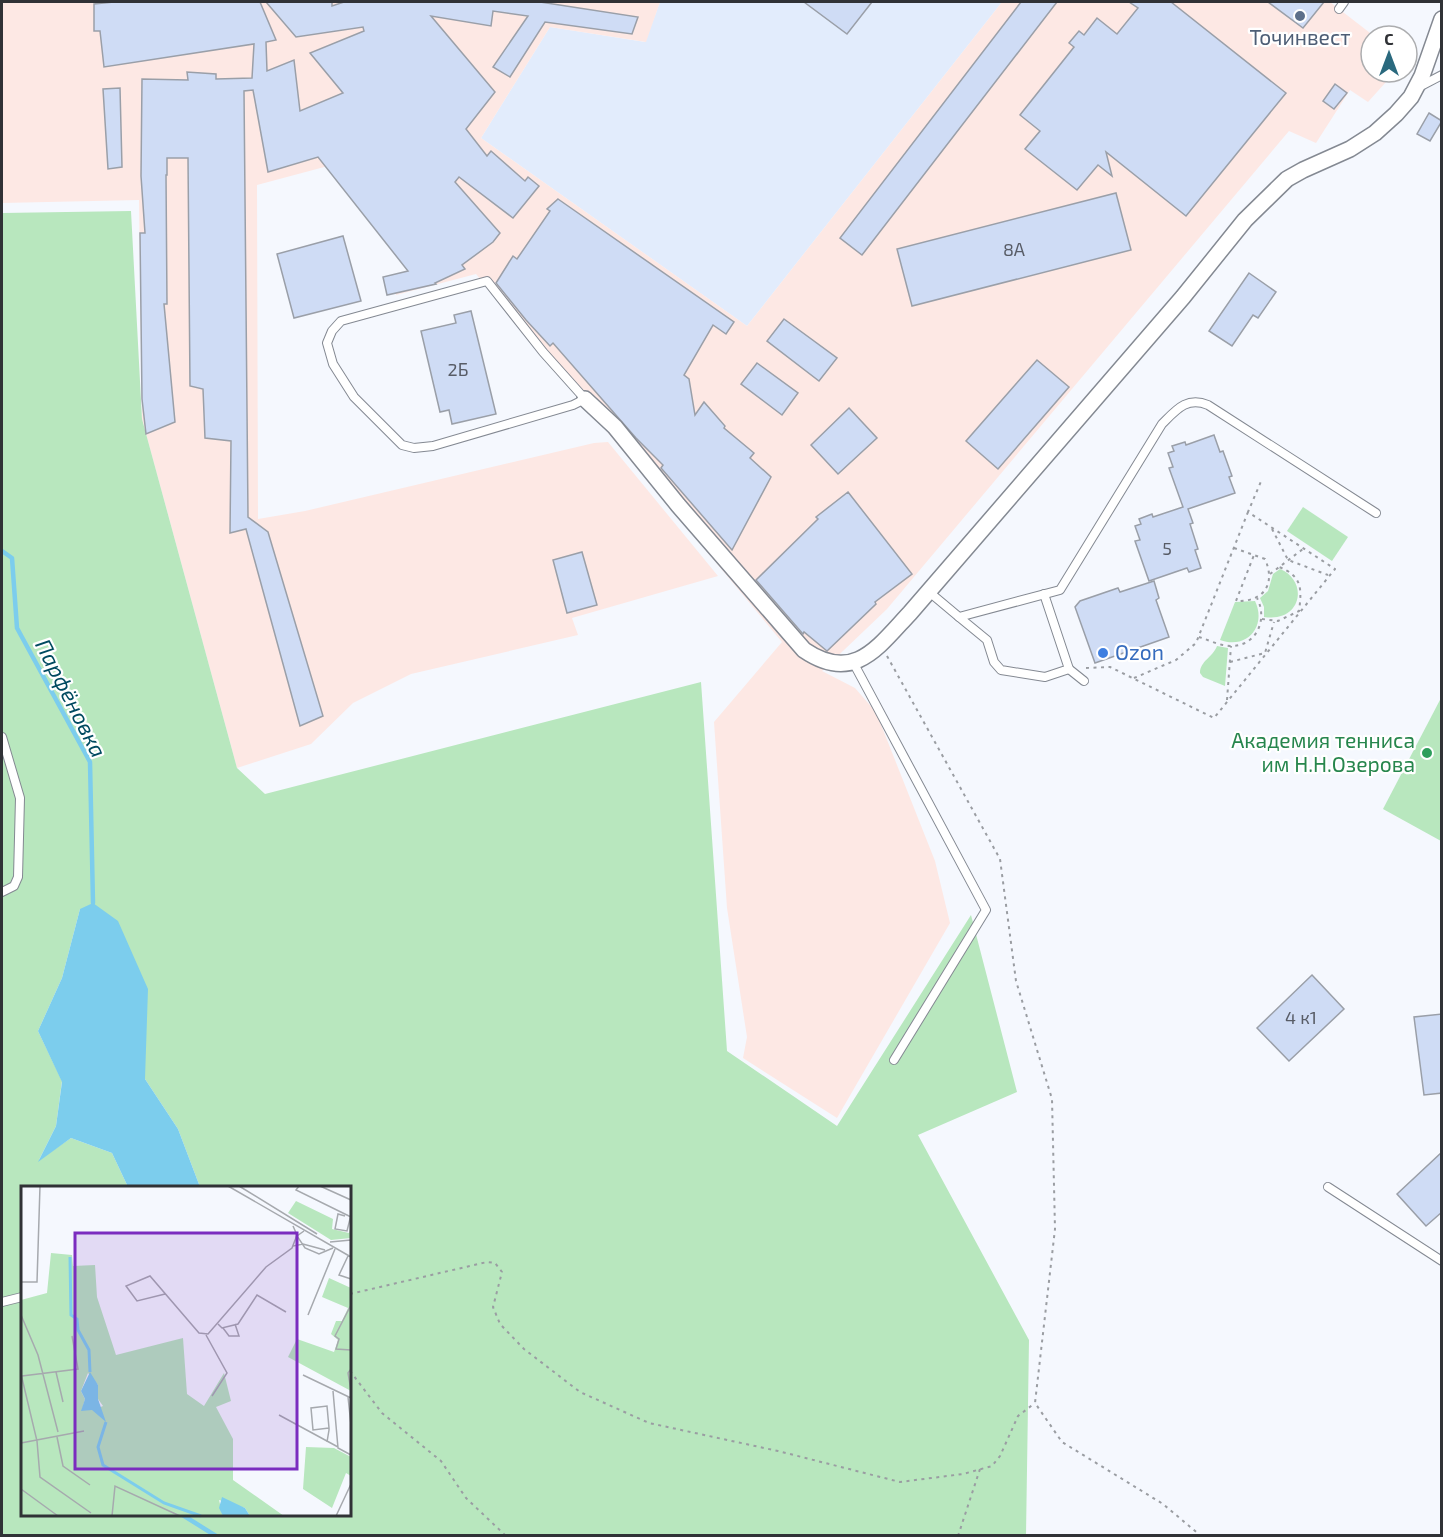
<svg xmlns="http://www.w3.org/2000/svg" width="1443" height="1537" font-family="'Exo 2',sans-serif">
  <rect width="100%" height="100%" fill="#f5f8fe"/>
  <path fill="#e2ecfc" d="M660 2H1002L747 326 481 138 550 27 645 42Z"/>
  <path fill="#fde8e4" d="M2 2H660L646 42 550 27 481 138 747 326 1002 2H1330L1374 36H1371V72H1395L1368 102 1350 90 1316 143 1289 131 887 609 822 671 855 688 876 712 935 861 950 923 837 1118 743 1058 747 1037 727 908 714 722 782 642 476 274 396 295 393 282 418 276 328 166 257 185 258 519 305 511 594 443 608 442 718 576 572 618 578 635 411 674 353 703 311 744 237 768 142 419 139 200 2 203Z"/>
  <g fill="#b8e7be" fill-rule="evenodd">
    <path d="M131 211 142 419 237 768 265 794 701 682 727 1051 837 1126 971 915 1017 1092 918 1135 1029 1340 1026 1535H2V213ZM80 909 145 1037V1079L178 1129 200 1187 350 1188V1514H22V1188L128 1187 112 1153 71 1138 39 1160 56 1126 62 1081 38 1031 62 978Z"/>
    <path d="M1303 507 1348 537 1332 561 1287 531Z"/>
    <path d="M1280 569C1309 581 1302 623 1264 617V607L1260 598 1268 591 1273 574Z"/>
    <path d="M1255 601C1267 626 1247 650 1220 640L1235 602Z"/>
    <path d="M1217 646 1228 648 1225 686 1203 677 1200 673C1200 661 1213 657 1217 646Z"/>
    <path d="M1441 698V841L1383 809Z"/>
  </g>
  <path fill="#7ccded" d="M93 903 118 921 148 989 145 1079 178 1129 200 1187H128L112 1153 71 1138 38 1162 56 1126 62 1082 38 1031 62 978 80 909Z"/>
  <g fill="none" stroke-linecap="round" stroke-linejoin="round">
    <g stroke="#7ccded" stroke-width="4.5">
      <path d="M2 551 12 558 17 628 90 762 93 903"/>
      <path d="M181 1514 216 1536"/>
    </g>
  </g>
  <g fill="#cfdcf5" stroke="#9a9fa8" stroke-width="1.5">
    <path d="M114 2H260L276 40 266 42 267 71 294 60 300 111 343 93 310 53 364 31 363 27 296 37 266 2H332V6L344 2H540L638 17 632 34 545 22 510 77 493 67 528 16 493 11 491 26 431 16 495 92 466 129 487 156 491 151 525 181 528 177 539 186 513 218 459 177 455 182 500 233 493 242 462 265 465 269 435 283 436 284 387 295 383 277 408 271 318 157 268 172 253 90 244 91 248 517 268 532 323 716 300 726 246 529 230 533 231 441 205 438 203 389 190 386 188 158H167V175H166L167 304H164L175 422 146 434 142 399 140 233H145L141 176 142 79 188 80 187 72 216 74V79L252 78 254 44 104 67 100 31H94V4Z"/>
    <path d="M804 2H872L847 34Z"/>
    <path d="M1021 2H1057L862 255 840 238Z"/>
    <path d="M1129 2H1171L1286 93 1186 216 1106 152 1112 176 1098 165 1077 190 1025 149 1040 131 1020 115 1074 47 1069 43 1079 31 1084 35 1097 18 1117 34 1138 8Z"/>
    <path d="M1268 2H1324L1303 28Z"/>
    <path d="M1335 84 1347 93 1334 109 1323 101Z"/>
    <path d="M120 88 122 167 108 169 103 89Z"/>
    <path d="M1429 113 1442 121 1430 141 1417 134Z"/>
    <path d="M1116 193 1131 250 912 306 897 249Z"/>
    <path d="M558 199 734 322 726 334 713 325 684 375 689 379 695 415 704 402 725 426 724 428 754 453 750 458 771 477 732 550 661 468 663 465 636 438 553 343 550 346 526 320 496 283 513 256 517 259 550 211 547 209Z"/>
    <path d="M343 236 361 301 294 318 277 254Z"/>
    <path d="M1249 273 1276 292 1258 318 1253 315 1232 346 1209 331Z"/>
    <path d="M471 311 496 414 452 424 449 410 440 412 421 331 456 323 454 315Z"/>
    <path d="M784 319 837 358 819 381 767 341Z"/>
    <path d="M1037 360 1069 387 998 469 966 441Z"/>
    <path d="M757 363 798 393 782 415 741 384Z"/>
    <path d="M849 408 877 438 838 474 811 445Z"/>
    <path d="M1214 435 1220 452 1223 451 1232 476 1229 477 1235 493 1188 509 1193 523 1190 524 1198 549 1195 550 1201 568 1189 572 1187 568 1149 581 1135 541 1140 540 1135 526 1141 524 1139 519 1152 514 1153 517 1183 507 1169 468 1173 467 1168 453 1174 451 1172 446 1185 442 1186 445Z"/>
    <path d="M848 492 912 574 875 602 876 604 827 651 804 632 803 634 756 580 818 519 816 517Z"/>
    <path d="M582 552 597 605 567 613 553 560Z"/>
    <path d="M1154 581 1159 598 1156 600 1169 637 1095 663 1075 607 1080 601 1118 588 1120 592Z"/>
    <path d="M1312 975 1344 1009 1289 1061 1257 1028Z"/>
    <path d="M1442 1014V1093L1424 1095 1414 1017Z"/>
    <path d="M1442 1152V1212L1426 1226 1397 1194Z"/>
  </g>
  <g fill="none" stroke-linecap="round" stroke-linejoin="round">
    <defs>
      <g id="lane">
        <path d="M1339 9 1344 2"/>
        <path d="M1419 87 1442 75"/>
        <path d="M487 281 543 352 585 399 573 405 433 446 414 448 402 445 354 397 333 364 327 343 332 331 341 321Z"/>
        <path d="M928 591 959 617 1060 590 1162 424C1176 410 1187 396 1208 405L1376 513"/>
        <path d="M959 617 987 640 994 662 1001 670 1045 677 1069 669 1044 594"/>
        <path d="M853 662 986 910 894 1060"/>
        <path d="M1069 669 1084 681"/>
        <path d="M2 737 20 798 18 877 14 886 2 892"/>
        <path d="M1328 1187 1442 1261"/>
        <path d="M2 1302 22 1297"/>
      </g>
      <path id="street" d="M585 399 615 427 678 505 804 650C854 684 878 647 910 613L1183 297 1245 220 1287 179 1303 170 1350 149 1375 133 1396 114 1411 97 1422 76 1442 19"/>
    </defs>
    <use href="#lane" stroke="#848992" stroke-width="10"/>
    <use href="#street" stroke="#848992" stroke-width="18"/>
    <g stroke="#9a9da2" stroke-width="2" stroke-dasharray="3 4.5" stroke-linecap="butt">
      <path d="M1272 529 1288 560 1328 575"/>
      <path d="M1234 548 1265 559C1276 584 1264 602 1236 601L1254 555"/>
      <path d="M1270 574 1303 549"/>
      <path d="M1262 619 1278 621 1299 611C1302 588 1302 576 1279 567"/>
      <path d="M1199 637C1209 640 1220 646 1231 646 1257 646 1268 619 1257 598"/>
      <path d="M887 656 1000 859 1016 981 1052 1099 1055 1229 1035 1403 1062 1442 1163 1504 1201 1536"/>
      <path d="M1230 662 1265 653 1274 622"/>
      <path d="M1086 668 1110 667 1214 718 1335 569 1248 512 1262 479"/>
      <path d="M1134 678 1176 660 1196 643 1248 512"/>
      <path d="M1227 700 1231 646"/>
      <path d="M350 1294 487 1262 495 1263 502 1272 493 1307 500 1324 524 1349 580 1392 649 1423 778 1451 900 1482 963 1474 992 1466 1000 1456 1018 1416 1035 1403"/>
      <path d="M350 1371 382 1413 441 1461 466 1498 506 1536"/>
      <path d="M958 1536 980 1469"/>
    </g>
    <use href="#lane" stroke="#fff" stroke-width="8"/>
    <use href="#street" stroke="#fff" stroke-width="15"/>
  </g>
  <circle fill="#5c6f8a" stroke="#fff" stroke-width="2" cx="1300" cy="16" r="6"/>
  <circle fill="#3f7fe0" stroke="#fff" stroke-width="2" cx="1103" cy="653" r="6"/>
  <circle fill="#2e9e5b" stroke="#fff" stroke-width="2" cx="1427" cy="753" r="6"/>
  <g text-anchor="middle" stroke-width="4.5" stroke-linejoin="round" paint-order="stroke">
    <g font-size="18" fill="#585c66">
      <text x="1014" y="256">8А</text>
      <text x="458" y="376">2Б</text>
      <text x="1167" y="555">5</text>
      <text x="1301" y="1024">4 к1</text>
    </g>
    <g font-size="21" fill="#4e5e75" stroke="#fff">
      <text x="1300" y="45">Точинвест</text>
    </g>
    <g font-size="21" fill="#366cbe" stroke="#fff" text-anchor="start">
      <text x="1115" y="660">Ozon</text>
    </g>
    <g font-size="21" fill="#27864d" stroke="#fff" text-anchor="end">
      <text x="1415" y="748">Академия тенниса<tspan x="1415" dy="24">им Н.Н.Озерова</tspan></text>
    </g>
    <g font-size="22" font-style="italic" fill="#004a60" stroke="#fff">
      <text transform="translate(71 698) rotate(63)" y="8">Парфёновка</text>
    </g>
  </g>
  <g transform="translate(21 1186)">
    <rect width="330" height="330" fill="#f5f8fe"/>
    <path d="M275 15 312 33 311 43 328 47 330 39V52L310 54 267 27ZM30 67 51 69 52 80 74 79 76 111 95 169 162 152 166 208 183 220 203 187 210 215 195 221 212 253V294L263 330H229L224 322 198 314 202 330H0V114L26 107ZM67 187 77 199V213L82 220 72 224H61L64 213 60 205ZM308 92 330 102V205L267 171 276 153 313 166 317 154 310 148 315 135H321L327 122 301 111ZM285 261 313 262 330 271V290L325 287 311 322 282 303Z" fill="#b8e7be" fill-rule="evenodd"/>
    <path d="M69 186 77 199V213L85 236 71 224 60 225 64 213 60 205ZM201 311 224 322 229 330H202L198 322Z" fill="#7ccded"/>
    <path fill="none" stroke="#7ccded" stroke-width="3" d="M49 71 50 129 56 133 57 144 68 164 69 186M85 236 77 261 82 279 143 317 180 330"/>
    <path fill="none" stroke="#a6a9ae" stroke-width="1.5" d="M207 0 330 71M218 0 296 48M278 0 275 4 330 31M299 0 330 14M324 30 317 28 314 43 326 45 330 29M283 45 276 50 284 62 298 68 312 62M309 56 330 54M272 60 282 58 304 64M327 70 318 89 330 93M0 96H16L19 0M144 108 116 115 105 100 129 90 178 147 187 148 245 81 271 62 276 49 272 40M330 119 314 150 318 153 315 163 330 164M0 129 17 169 37 246M287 129 314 63M197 138 201 142 217 138 236 109 265 126M202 142 208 150H218L214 138M185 149 206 187 191 210M330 183 327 187 330 204M35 186 42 216M0 188 16 255 19 291 70 327M282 189 330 212M1 190 57 183 51 150M312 205 317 262 330 269M327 211 330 239M258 229 317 261M36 251 42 280 69 299M306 256 308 244V242L306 220 290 222 292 244 308 242M0 257 63 245M0 303 37 330M91 330 94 300 159 330M315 330 330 298"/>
    <path fill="#7b2cbf" fill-opacity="0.15" stroke="#7b2cbf" stroke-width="3" d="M54 47H276V283H54Z"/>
    <rect width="330" height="330" fill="none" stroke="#303236" stroke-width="3"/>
  </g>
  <rect width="1443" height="1537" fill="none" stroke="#303236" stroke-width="6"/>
  <g transform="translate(1389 54)"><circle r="28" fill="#ffffff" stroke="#acadaf" stroke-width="1.5"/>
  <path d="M0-4.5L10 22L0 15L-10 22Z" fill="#2a697e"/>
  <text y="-9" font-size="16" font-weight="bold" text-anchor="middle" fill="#303236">С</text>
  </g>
</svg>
